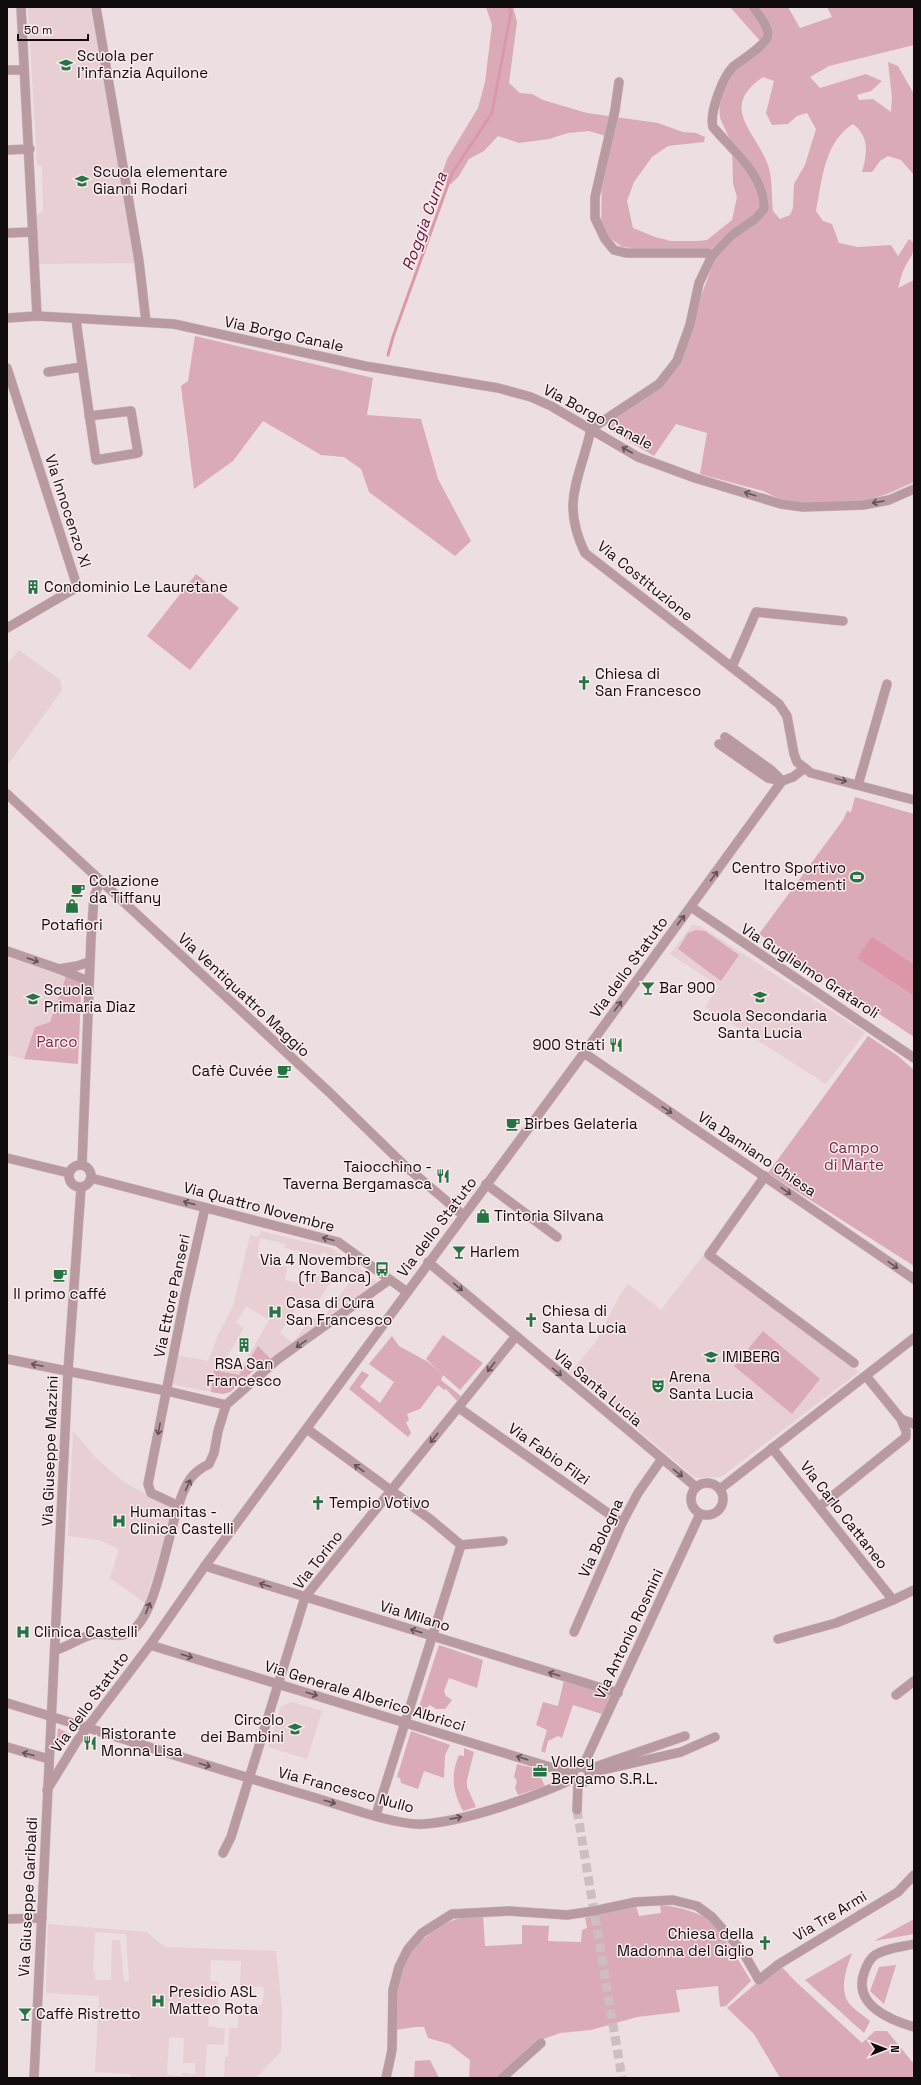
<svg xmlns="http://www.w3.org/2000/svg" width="921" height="2085" font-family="'Space Grotesk',sans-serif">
  <rect width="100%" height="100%" fill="#eddee1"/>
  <g fill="#e7cfd4" fill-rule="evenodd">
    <path d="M28 7H91L137 263 39 264 37 215 43 211 42 167 37 164Z"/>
    <path d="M19 650 60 680 62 690 7 766V664Z"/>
    <path d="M692 925 700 926 865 1033 826 1084 705 1007 719 986 670 954Z"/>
    <path d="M7 957 66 976 50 1022 35 1027 24 1059 7 1055Z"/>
    <path d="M261 1231 331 1248 379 1283 292 1346 255 1369 230 1392 223 1394 170 1384 176 1355 208 1361 218 1335 233 1306 250 1235 258 1237ZM260 1238 286 1244 284 1248 319 1255 324 1252 355 1274 322 1321 314 1318 310 1325 306 1324 293 1343 280 1333 303 1297 315 1305 332 1281 325 1276 321 1278 308 1269 304 1284 285 1280 287 1267 257 1258ZM246 1306 269 1320 239 1372 223 1363 244 1328 236 1323Z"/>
    <path d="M704 1254 859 1372 721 1477 695 1478 570 1372 595 1343 621 1293 628 1284 661 1310Z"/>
    <path d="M73 1431 96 1458 118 1477 130 1486 175 1507 145 1603 110 1578 119 1549 99 1540 68 1536Z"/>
    <path d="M292 1702 322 1711 307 1759 268 1747 281 1706Z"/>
    <path d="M48 1924 147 1932 165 1947 276 1951 282 2010 281 2051 256 2078H224L225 2057H228L229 2028H238L239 2004 262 2005 264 1992 263 1987 240 1986 241 1961 211 1960 210 1981 219 1982 218 2005H209L208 2026 225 2029 224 2045 207 2044 205 2078H131L130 2074 95 2072 99 1996 46 1993ZM95 1932 126 1934 129 1982 124 1981 120 1940H112L111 1980H95V1971H93ZM169 2037 184 2038 183 2063H195V2074L182 2073V2076L167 2075Z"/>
  </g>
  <g fill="#daabb6" fill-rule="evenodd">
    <path d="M486 7H513L517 22 509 83 520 93 532 94 543 100 587 113 658 123 683 132 696 133 705 137 704 142 668 146 652 157 634 182 627 201 633 228 655 237 671 241H698L707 240 732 220 737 197 733 184 732 144 720 118 719 100 738 65 761 42 730 7H788L800 28 832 17 827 7H914V45L829 66 810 77 820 88 866 74 882 81 871 91 857 95 859 100 873 99 891 112 892 98 888 62 898 66 914 94V175L901 160 888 156 880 161 872 172H862C867 154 870 137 853 124 824 142 822 181 816 211L823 221 832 224 839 243 858 247 891 245 898 256 909 239 914 243C914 256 909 258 904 269 901 275 900 282 898 288L914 280V482L887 494 858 503 815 505 784 501 763 491 700 474 707 433 676 424 654 456 610 430 611 421 658 389 669 379 716 257 622 247 601 231 602 178 612 138 589 131 568 133 549 139 519 143 498 136 484 151 469 159 459 176 451 184 440 180 447 159 478 108 485 82 492 25ZM763 77 774 81 766 113 772 125 788 124 797 116 807 113 816 129 805 165 794 184 793 208 790 215 780 219 773 211C771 195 773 180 768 165 756 131 718 108 763 77Z"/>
    <path d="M195 336 373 378 367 415 421 419 438 479 471 541 455 556 369 492 361 469 344 457 321 455 263 421 233 461 194 489 181 386 188 381Z"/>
    <path d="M196 574 239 608 190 670 147 636Z"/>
    <path d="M855 797 914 814V964L872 936 858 958 912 995 914 993V1037L759 934 843 820 847 811 851 812Z"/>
    <path d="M696 930 705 931 739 955 721 981 678 949 688 933Z"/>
    <path d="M66 976 80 982 81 994 78 1064 24 1059 35 1027 50 1022Z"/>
    <path d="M868 1036 898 1056 914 1070V1266L768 1173Z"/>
    <path d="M763 1331 820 1379 792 1414 734 1366Z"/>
    <path d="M443 1335 483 1363 460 1390 443 1375 441 1380 461 1396 457 1401 446 1389 444 1390 438 1385 420 1409 407 1414 409 1420 406 1422 411 1433 408 1437 349 1389 362 1371 369 1375 360 1387 380 1403 394 1382 369 1364 392 1336 399 1346 428 1362 441 1373 426 1359Z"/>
    <path d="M258 1346 271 1359 255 1369 230 1392 223 1394 211 1392 214 1370 239 1375Z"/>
    <path d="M439 1645 483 1660 477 1688 449 1678 444 1691 446 1696 452 1700 445 1709H436L430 1705 424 1710 422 1717 416 1716Z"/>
    <path d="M564 1680 613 1695 602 1714 573 1705 562 1738 558 1736 548 1741 545 1753 541 1751 547 1730 536 1725 543 1702 558 1706Z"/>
    <path d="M58 1728 70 1734 59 1752 56 1750Z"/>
    <path d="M411 1731 450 1745 445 1755 444 1778 424 1771 418 1789 401 1783 400 1778 397 1777Z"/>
    <path d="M464 1748 474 1752 467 1780V1787L476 1807 463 1811C453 1792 450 1776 459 1755L464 1756Z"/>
    <path d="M517 1764 542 1770 541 1778 545 1786 518 1795 515 1788 517 1781 514 1777Z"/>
    <path d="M660 1905C674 1906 691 1910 704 1917 717 1923 743 1967 751 1981L726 2006 720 2007 718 1986 676 1990 680 2012 637 2017 591 2030 560 2033 541 2040 500 2078H469L470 2060 449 2044 428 2038 424 2027H416L395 2030C397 1990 395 1959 431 1933 453 1919 457 1917 483 1915L485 1946 522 1944V1925L549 1926 548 1941 581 1942 582 1930 587 1928 585 1918 636 1906 639 1916 661 1913Z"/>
    <path d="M914 1919V1934L874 1941Z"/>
    <path d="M852 1953C847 1967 840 1985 847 2000 851 2008 863 2015 870 2021L864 2033 805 1980Z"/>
    <path d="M779 1964 795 1981 862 2043 875 2031H887L914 2064V2078H780L754 2034 727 2008Z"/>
    <path d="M896 1965 884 2004 870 1991 879 1967Z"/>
    <path d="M430 2060 439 2078H414L415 2061Z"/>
  </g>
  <path fill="#de97a9" d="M872 936 914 964V993L912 995 857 958Z"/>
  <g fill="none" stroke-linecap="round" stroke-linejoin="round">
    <path stroke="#de97a9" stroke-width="3" d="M388 355 393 337 452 173 492 113 511 12 509 7"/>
    <path stroke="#ccbec1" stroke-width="9" stroke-dasharray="9 4.5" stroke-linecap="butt" d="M577 1810 622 2078"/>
    <defs>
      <g id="minor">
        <path d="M21 7 37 316"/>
        <path d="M96 7 139 261 146 322"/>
        <path d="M7 70H24"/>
        <path d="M7 150 30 149"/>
        <path d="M7 233 33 232"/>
        <path d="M712 256 732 235 755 219 764 209C765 175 733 151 713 127 709 113 723 77 733 67 741 60 768 45 768 34 768 25 758 14 753 7"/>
        <path d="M7 318 37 316 174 324 365 366 498 388 531 397 551 406 638 457 695 478 781 504 803 507 863 505 889 500 914 489"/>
        <path d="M76 319C82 366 89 413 96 460L138 453 131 411 89 416"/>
        <path d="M7 368 76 583 74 589 7 628"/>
        <path d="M48 372 82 367"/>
        <path d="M591 429C580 480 560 501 585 553L779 704 787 716 794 754 797 762 811 773 914 800"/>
        <path d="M591 429 659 384 677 361 690 325 699 283 712 256 708 253H626L614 250 605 239 595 218V197L615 110 619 82"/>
        <path d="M732 667 756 612 843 621"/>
        <path d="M719 744 768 778 782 781 771 770 725 737"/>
        <path d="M858 785 887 684"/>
        <path d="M7 794 329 1092 404 1165 463 1215"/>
        <path d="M691 907 914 1058"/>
        <path d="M7 951 59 969 88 981"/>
        <path d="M59 969 77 966 89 962"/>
        <path d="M584 1053 914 1279"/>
        <path d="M7 1158 69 1173"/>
        <circle cx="80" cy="1176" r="11"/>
        <path d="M82 1165 91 939 94 897 100 881"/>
        <path d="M765 1176 709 1255 854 1363"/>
        <path d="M91 1178 338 1242 407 1292"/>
        <path d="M486 1184 557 1237"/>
        <path d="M428 1262 696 1487"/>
        <path d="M7 1359 167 1391 226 1405"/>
        <path d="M866 1376 901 1419 914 1424"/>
        <path d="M459 1408 622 1523"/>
        <path d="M307 1429 430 1519 461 1545 503 1541"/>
        <path d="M772 1448 893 1600 914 1590"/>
        <circle cx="707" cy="1499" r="16"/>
        <path d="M720 1489 914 1338"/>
        <path d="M824 1503 906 1437V1431L901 1419"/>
        <path d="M179 1506 151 1493 148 1484 185 1296 205 1208"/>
        <path d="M205 1566 618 1693"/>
        <path d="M574 1632 622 1523 638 1493 661 1460"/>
        <path d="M778 1639 836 1623 893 1600"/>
        <path d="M150 1645 573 1774"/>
        <path d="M55 1650C69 1647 81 1636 95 1634 105 1633 120 1638 128 1633 161 1618 168 1511 190 1479 195 1472 201 1468 209 1464L214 1453 218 1431 226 1405 278 1359 389 1280"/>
        <path d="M896 1695 914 1681"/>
        <path d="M7 1703C110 1734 212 1768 316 1798 344 1806 396 1826 424 1824 467 1821 534 1797 573 1779"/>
        <path d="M7 1747 49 1759"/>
        <path d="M583 1766 700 1514"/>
        <circle cx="581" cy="1775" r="8"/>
        <path d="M592 1768 685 1736"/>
        <path d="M589 1773 681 1752 715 1737"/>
        <path d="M47 1790 77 1741 150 1645 205 1566 584 1053 782 781 793 777 805 768"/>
        <path d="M577 1810 578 1783"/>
        <path d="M376 1815 461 1545"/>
        <path d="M223 1853 231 1837 305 1597 516 1336"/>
        <path d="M7 1919 42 1918"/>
        <path d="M914 1944C902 1947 886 1948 875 1955 869 1959 866 1967 864 1973 853 2005 890 2020 914 2027"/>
        <path d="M34 2078 68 1371 81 1188"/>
        <path d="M386 2078 392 2050 393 1990 399 1967 408 1949 422 1933 452 1914 509 1911 567 1915 594 1911 636 1902 673 1900 697 1906 712 1917 743 1952 759 1980 779 1964 898 1892 914 1875"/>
        <path d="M502 2078 541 2043"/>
      </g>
    </defs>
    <use href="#minor" stroke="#c9bcbf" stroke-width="10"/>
    <use href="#minor" stroke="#ba9aa1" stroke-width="9"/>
  </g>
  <defs><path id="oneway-shaft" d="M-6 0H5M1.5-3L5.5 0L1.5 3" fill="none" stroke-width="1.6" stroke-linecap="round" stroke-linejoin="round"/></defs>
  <g stroke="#645256">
    <use href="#oneway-shaft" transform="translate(627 450) rotate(-150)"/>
    <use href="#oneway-shaft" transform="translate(750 494) rotate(-162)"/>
    <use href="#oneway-shaft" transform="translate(878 502) rotate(170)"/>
    <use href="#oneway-shaft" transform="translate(841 780) rotate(16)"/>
    <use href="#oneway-shaft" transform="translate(714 876) rotate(-54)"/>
    <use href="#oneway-shaft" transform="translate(681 920) rotate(-52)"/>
    <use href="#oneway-shaft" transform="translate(33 960) rotate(19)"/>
    <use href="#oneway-shaft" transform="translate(618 1006) rotate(-54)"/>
    <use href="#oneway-shaft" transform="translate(667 1110) rotate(34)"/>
    <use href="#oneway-shaft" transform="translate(786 1191) rotate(35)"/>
    <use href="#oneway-shaft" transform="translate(189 1203) rotate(-165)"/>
    <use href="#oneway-shaft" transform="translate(328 1239) rotate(-166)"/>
    <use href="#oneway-shaft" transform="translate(893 1265) rotate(35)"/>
    <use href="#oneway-shaft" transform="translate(458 1287) rotate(40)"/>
    <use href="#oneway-shaft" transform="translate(301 1344) rotate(145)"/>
    <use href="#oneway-shaft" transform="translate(37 1365) rotate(-168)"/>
    <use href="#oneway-shaft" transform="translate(491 1367) rotate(128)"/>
    <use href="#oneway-shaft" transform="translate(557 1372) rotate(40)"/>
    <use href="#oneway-shaft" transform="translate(159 1429) rotate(101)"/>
    <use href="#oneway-shaft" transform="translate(434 1438) rotate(129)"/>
    <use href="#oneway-shaft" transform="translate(359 1468) rotate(-144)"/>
    <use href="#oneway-shaft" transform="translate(678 1473) rotate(38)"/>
    <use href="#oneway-shaft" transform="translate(188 1485) rotate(-66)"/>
    <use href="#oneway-shaft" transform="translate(265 1585) rotate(-163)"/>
    <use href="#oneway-shaft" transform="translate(148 1608) rotate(-67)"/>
    <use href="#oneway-shaft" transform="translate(416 1631) rotate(-163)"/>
    <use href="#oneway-shaft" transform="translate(187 1656) rotate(17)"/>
    <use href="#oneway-shaft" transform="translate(554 1674) rotate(-163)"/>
    <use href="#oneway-shaft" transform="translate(312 1694) rotate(17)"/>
    <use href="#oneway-shaft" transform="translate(28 1754) rotate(-166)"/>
    <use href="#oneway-shaft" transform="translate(522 1758) rotate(-163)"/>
    <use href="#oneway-shaft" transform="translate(205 1765) rotate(17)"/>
    <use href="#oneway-shaft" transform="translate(330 1802) rotate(16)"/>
    <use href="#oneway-shaft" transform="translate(456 1818) rotate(-10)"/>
  </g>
  <defs>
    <symbol id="school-bare" viewBox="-9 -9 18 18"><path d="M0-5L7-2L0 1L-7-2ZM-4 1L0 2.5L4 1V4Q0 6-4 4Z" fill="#257444" stroke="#fbebee" stroke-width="2.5" paint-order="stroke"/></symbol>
    <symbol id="building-bare" viewBox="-9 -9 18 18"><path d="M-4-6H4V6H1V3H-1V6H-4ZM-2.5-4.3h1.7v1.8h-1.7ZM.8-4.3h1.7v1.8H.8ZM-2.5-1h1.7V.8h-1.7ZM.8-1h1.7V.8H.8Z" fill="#257444" stroke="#fbebee" stroke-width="2.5" paint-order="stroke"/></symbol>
    <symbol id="church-bare" viewBox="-9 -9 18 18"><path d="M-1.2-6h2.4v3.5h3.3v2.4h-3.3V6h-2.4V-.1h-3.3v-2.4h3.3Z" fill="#257444" stroke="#fbebee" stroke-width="2.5" paint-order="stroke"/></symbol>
    <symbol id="stadium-bare" viewBox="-9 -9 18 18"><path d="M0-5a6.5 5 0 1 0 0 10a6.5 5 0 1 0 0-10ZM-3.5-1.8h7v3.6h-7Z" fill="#257444" stroke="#fbebee" stroke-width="2.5" paint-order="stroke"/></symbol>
    <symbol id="cafe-bare" viewBox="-9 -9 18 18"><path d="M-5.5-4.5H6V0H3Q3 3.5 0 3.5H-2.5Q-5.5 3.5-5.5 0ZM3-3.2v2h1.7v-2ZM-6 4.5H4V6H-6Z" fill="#257444" stroke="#fbebee" stroke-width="2.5" paint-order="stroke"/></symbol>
    <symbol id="shop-bare" viewBox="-9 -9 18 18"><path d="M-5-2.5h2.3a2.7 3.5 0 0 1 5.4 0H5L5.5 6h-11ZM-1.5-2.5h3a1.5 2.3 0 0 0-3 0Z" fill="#257444" stroke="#fbebee" stroke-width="2.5" paint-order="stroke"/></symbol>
    <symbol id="bar-bare" viewBox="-9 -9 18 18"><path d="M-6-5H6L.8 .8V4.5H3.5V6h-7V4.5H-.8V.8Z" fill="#257444" stroke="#fbebee" stroke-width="2.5" paint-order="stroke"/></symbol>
    <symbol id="restaurant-bare" viewBox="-9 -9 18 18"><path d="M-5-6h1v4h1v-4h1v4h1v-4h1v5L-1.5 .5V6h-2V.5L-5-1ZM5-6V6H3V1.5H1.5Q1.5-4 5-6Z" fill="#257444" stroke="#fbebee" stroke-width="2.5" paint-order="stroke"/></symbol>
    <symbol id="bus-bare" viewBox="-9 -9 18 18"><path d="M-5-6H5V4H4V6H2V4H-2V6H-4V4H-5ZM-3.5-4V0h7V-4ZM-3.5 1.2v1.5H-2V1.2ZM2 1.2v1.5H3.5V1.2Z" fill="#257444" stroke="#fbebee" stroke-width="2.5" paint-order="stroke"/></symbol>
    <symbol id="hospital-bare" viewBox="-9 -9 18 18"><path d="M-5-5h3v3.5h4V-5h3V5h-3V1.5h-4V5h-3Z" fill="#257444" stroke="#fbebee" stroke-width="2.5" paint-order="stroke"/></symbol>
    <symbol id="theatre-bare" viewBox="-9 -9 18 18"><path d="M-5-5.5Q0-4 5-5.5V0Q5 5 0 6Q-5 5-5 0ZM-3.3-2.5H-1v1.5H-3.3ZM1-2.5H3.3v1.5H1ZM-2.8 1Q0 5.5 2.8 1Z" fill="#257444" stroke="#fbebee" stroke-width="2.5" paint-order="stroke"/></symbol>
    <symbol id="office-bare" viewBox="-9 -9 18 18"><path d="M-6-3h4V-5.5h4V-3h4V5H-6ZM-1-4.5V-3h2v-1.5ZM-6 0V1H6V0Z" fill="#257444" stroke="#fbebee" stroke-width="2.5" paint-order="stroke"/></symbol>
  </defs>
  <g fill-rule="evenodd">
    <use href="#school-bare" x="56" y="55" width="20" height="20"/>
    <use href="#school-bare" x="72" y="171" width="20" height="20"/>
    <use href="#building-bare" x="23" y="577" width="20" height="20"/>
    <use href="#church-bare" x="574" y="673" width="20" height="20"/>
    <use href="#stadium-bare" x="847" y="867" width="20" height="20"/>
    <use href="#cafe-bare" x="68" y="880" width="20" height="20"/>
    <use href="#shop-bare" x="62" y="896" width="20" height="20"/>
    <use href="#bar-bare" x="638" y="978" width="20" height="20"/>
    <use href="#school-bare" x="750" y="987" width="20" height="20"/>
    <use href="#school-bare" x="23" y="989" width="20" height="20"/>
    <use href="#restaurant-bare" x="606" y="1035" width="20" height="20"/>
    <use href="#cafe-bare" x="274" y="1061" width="20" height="20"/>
    <use href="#cafe-bare" x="503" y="1114" width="20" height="20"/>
    <use href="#restaurant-bare" x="433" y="1166" width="20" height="20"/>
    <use href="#shop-bare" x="473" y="1206" width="20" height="20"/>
    <use href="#bar-bare" x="449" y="1242" width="20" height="20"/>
    <use href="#bus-bare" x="372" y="1259" width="20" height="20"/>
    <use href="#cafe-bare" x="50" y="1265" width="20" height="20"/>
    <use href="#hospital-bare" x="265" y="1302" width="20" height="20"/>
    <use href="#church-bare" x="521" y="1310" width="20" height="20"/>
    <use href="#building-bare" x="234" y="1335" width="20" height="20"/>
    <use href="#school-bare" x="701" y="1347" width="20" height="20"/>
    <use href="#theatre-bare" x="648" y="1376" width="20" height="20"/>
    <use href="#church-bare" x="308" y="1493" width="20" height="20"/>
    <use href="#hospital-bare" x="109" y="1511" width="20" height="20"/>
    <use href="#hospital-bare" x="13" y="1622" width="20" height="20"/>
    <use href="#school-bare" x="285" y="1719" width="20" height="20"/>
    <use href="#restaurant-bare" x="80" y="1733" width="20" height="20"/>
    <use href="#office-bare" x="530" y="1761" width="20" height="20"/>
    <use href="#church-bare" x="755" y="1933" width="20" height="20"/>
    <use href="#hospital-bare" x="148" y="1991" width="20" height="20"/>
    <use href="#bar-bare" x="15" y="2004" width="20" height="20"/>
  </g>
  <g text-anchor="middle" stroke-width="3" stroke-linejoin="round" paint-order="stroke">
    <g font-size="15" fill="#0f0a0b" stroke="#fbebee" text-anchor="start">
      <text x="77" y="61">Scuola per<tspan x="77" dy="17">l'infanzia Aquilone</tspan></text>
      <text x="93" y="177">Scuola elementare<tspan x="93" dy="17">Gianni Rodari</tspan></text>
      <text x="44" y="592">Condominio Le Lauretane</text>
      <text x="595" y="679">Chiesa di<tspan x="595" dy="17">San Francesco</tspan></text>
      <text x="846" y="873" text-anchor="end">Centro Sportivo<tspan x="846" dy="17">Italcementi</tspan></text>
      <text x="89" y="886">Colazione<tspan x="89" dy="17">da Tiffany</tspan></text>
      <text x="72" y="930" text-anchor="middle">Potafiori</text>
      <text x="659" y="993">Bar 900</text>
      <text x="44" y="995">Scuola<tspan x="44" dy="17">Primaria Diaz</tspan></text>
      <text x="760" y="1021" text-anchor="middle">Scuola Secondaria<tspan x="760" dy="17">Santa Lucia</tspan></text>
      <text x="605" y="1050" text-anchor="end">900 Strati</text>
      <text x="273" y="1076" text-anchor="end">Cafè Cuvée</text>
      <text x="524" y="1129">Birbes Gelateria</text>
      <text x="432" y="1172" text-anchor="end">Taiocchino -<tspan x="432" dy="17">Taverna Bergamasca</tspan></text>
      <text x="494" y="1221">Tintoria Silvana</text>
      <text x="470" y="1257">Harlem</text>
      <text x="371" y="1265" text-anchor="end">Via 4 Novembre<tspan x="371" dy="17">(fr Banca)</tspan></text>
      <text x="60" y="1299" text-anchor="middle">Il primo caffé</text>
      <text x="286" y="1308">Casa di Cura<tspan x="286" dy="17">San Francesco</tspan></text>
      <text x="542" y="1316">Chiesa di<tspan x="542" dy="17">Santa Lucia</tspan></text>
      <text x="722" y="1362">IMIBERG</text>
      <text x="244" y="1369" text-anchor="middle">RSA San<tspan x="244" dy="17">Francesco</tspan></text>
      <text x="669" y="1382">Arena<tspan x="669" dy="17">Santa Lucia</tspan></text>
      <text x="329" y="1508">Tempio Votivo</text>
      <text x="130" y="1517">Humanitas -<tspan x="130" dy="17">Clinica Castelli</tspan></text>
      <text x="34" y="1637">Clinica Castelli</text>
      <text x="284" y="1725" text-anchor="end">Circolo<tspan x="284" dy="17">dei Bambini</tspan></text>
      <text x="101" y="1739">Ristorante<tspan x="101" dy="17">Monna Lisa</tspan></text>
      <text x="551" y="1767">Volley<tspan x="551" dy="17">Bergamo S.R.L.</tspan></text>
      <text x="754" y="1939" text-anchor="end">Chiesa della<tspan x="754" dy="17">Madonna del Giglio</tspan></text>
      <text x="169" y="1997">Presidio ASL<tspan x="169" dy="17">Matteo Rota</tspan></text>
      <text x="36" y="2019">Caffè Ristretto</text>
    </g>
    <g font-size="15" fill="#0f0a0b" stroke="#fbebee">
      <text transform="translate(284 334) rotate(12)" y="5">Via Borgo Canale</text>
      <text transform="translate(598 417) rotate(28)" y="5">Via Borgo Canale</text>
      <text transform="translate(68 511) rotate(72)" y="5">Via Innocenzo XI</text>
      <text transform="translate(645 581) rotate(39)" y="5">Via Costituzione</text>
      <text transform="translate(629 967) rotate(-54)" y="5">Via dello Statuto</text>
      <text transform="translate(810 971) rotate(33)" y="5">Via Guglielmo Grataroli</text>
      <text transform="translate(244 995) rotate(43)" y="5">Via Ventiquattro Maggio</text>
      <text transform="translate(757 1154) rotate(34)" y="5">Via Damiano Chiesa</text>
      <text transform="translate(259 1207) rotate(15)" y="5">Via Quattro Novembre</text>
      <text transform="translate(437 1227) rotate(-53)" y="5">Via dello Statuto</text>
      <text transform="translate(172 1296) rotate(-78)" y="5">Via Ettore Panseri</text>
      <text transform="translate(598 1388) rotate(40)" y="5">Via Santa Lucia</text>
      <text transform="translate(50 1451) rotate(-88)" y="5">Via Giuseppe Mazzini</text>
      <text transform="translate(549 1454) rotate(35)" y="5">Via Fabio Filzi</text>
      <text transform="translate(844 1515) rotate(52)" y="5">Via Carlo Cattaneo</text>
      <text transform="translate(601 1538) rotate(-65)" y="5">Via Bologna</text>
      <text transform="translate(318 1560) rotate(-52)" y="5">Via Torino</text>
      <text transform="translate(415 1616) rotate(17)" y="5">Via Milano</text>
      <text transform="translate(629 1634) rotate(-65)" y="5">Via Antonio Rosmini</text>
      <text transform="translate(365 1696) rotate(17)" y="5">Via Generale Alberico Albricci</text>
      <text transform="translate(90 1702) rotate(-54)" y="5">Via dello Statuto</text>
      <text transform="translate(346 1790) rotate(15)" y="5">Via Francesco Nullo</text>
      <text transform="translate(28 1897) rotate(-87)" y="5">Via Giuseppe Garibaldi</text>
      <text transform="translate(830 1916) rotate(-31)" y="5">Via Tre Armi</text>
    </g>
    <g font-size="15" fill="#7a2743" stroke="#fbebee">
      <text x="57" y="1047">Parco</text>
      <text x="854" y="1153">Campo<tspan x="854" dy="17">di Marte</tspan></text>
    </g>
    <g font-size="16" font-style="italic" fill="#661333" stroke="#fbebee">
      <text transform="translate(424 221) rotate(-70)" y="6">Roggia Curna</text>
    </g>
  </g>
  <rect width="921" height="2085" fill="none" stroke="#0f0a0b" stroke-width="16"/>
  <g transform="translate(885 2049) rotate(90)" stroke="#fbebee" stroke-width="3" paint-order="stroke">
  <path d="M0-3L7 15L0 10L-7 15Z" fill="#0f0a0b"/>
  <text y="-6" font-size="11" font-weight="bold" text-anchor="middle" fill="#0f0a0b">N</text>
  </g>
  <path d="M18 34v6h70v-6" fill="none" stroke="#0f0a0b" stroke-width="2"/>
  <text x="24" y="34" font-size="12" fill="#0f0a0b" stroke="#fbebee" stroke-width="3" paint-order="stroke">50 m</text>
</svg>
